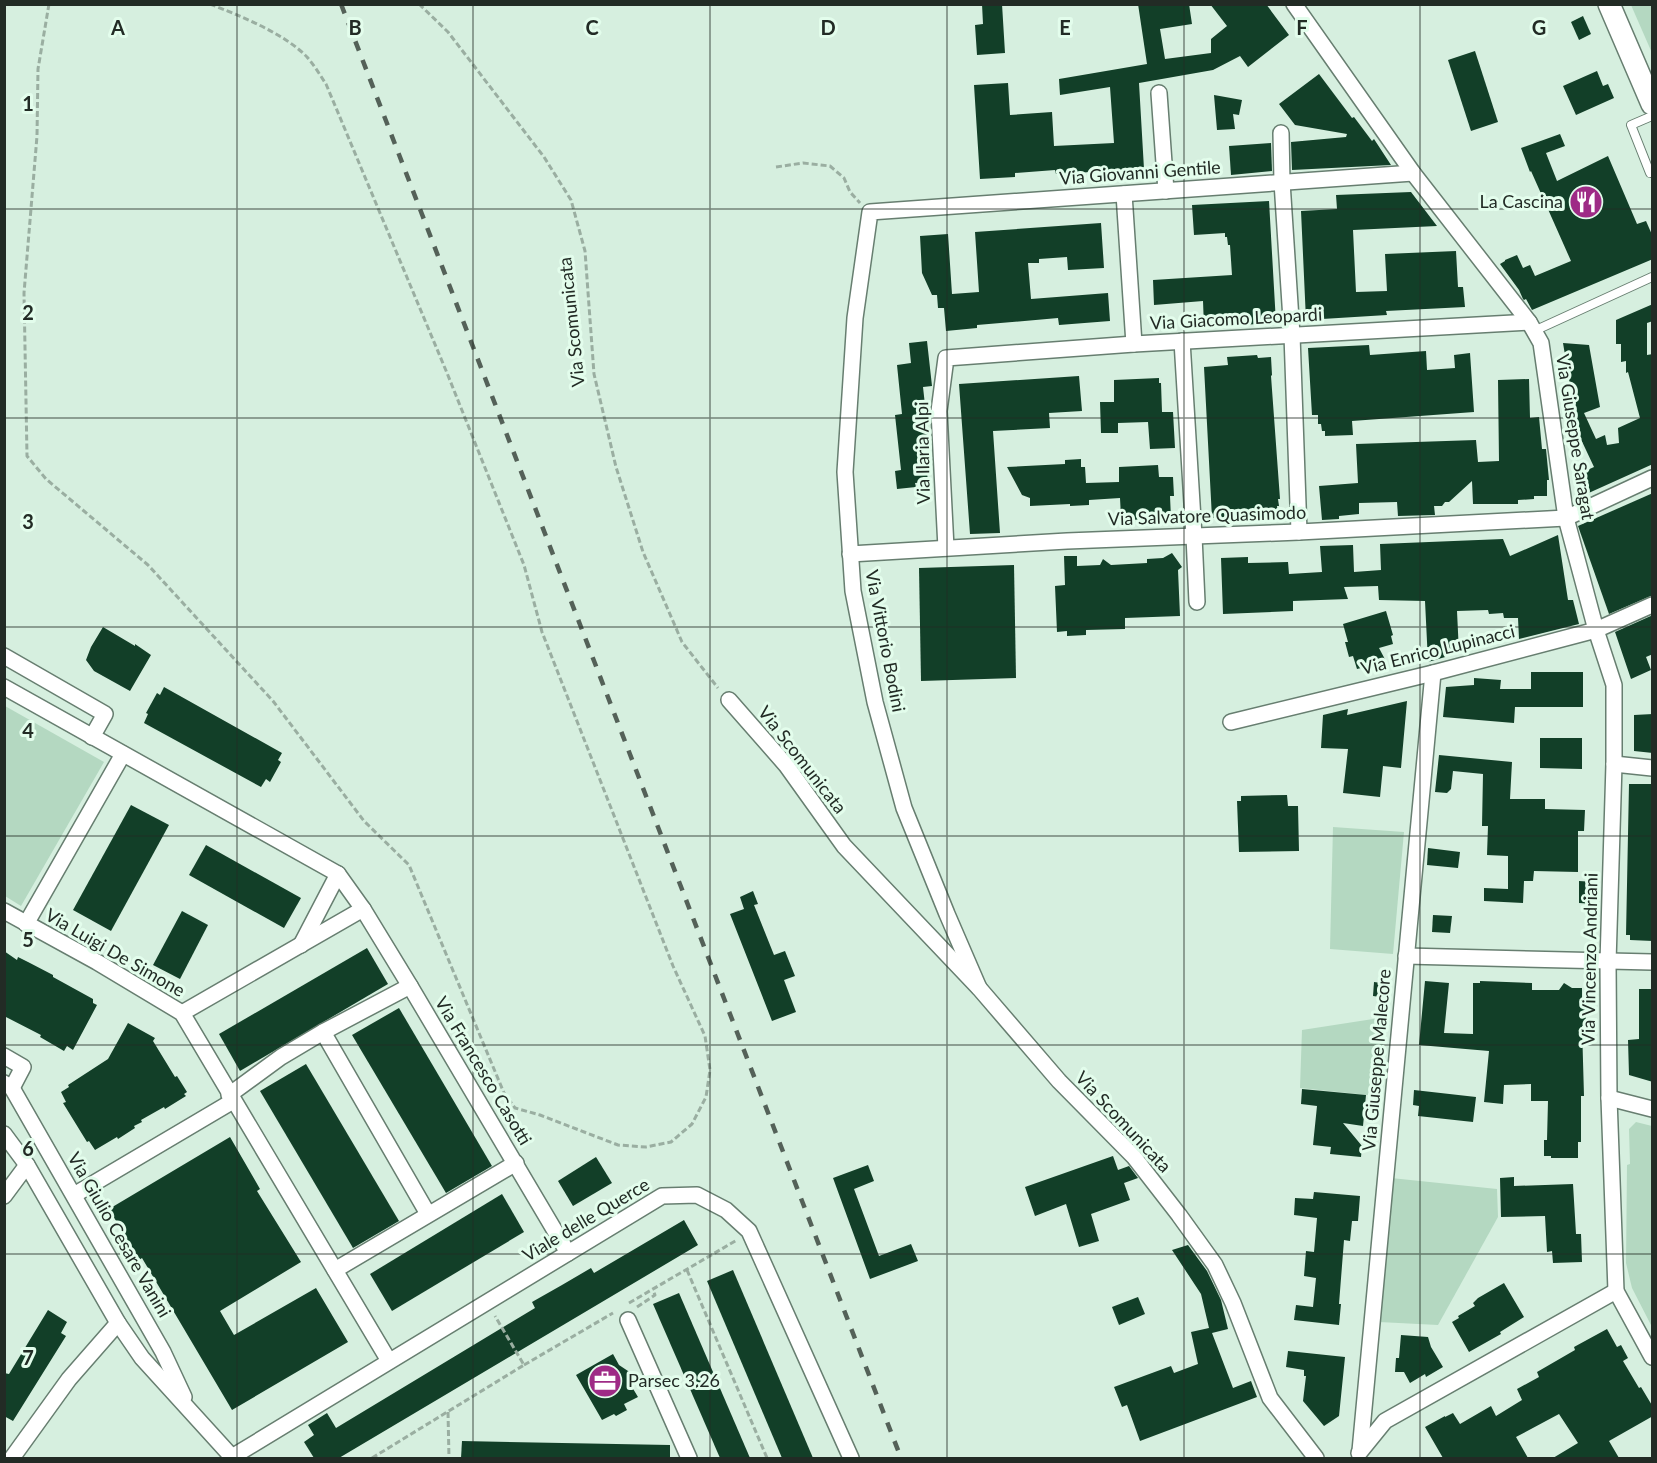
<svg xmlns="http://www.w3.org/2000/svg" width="1657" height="1463" font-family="Lato,sans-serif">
  <rect width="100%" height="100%" fill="#d6efdf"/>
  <g fill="#b4d8c1">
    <path d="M1631 5H1652V53Z"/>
    <path d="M5 706 104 762 21 906 5 896Z"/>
    <path d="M1333 827 1404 832 1393 954 1330 949Z"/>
    <path d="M1386 1017 1377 1096 1300 1088 1302 1030Z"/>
    <path d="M1636 1122 1652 1126V1327L1632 1288 1626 1263 1627 1165 1630 1164 1629 1129Z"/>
    <path d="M1391 1178 1497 1189 1498 1217 1438 1325 1379 1322Z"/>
  </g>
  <g fill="#123f28">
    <path d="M982 4H1002L1005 53 977 55 975 25 983 24Z"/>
    <path d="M1138 4H1189L1192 24 1160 29 1165 59 1211 53V39L1227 26 1210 4H1266L1289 35 1248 67 1240 56 1213 70 1139 83 1144 169 1056 174 1055 170 1015 173V177L980 179 974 85 1008 83 1010 115 1052 112 1054 146 1114 143 1110 87 1060 95 1059 79 1147 64Z"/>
    <path d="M1583 16 1591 34 1579 40 1571 22Z"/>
    <path d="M1475 51 1498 122 1471 131 1448 60Z"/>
    <path d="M1597 71 1603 86 1608 84 1614 98 1576 115 1563 86Z"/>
    <path d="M1319 74 1352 118 1354 117 1372 141 1374 139 1391 165 1292 170 1291 142 1346 137 1347 134 1295 125 1279 104Z"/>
    <path d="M1214 95 1242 100 1239 115 1233 114 1235 129 1217 130Z"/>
    <path d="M1560 134 1565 146 1546 153 1557 181 1608 156 1637 224 1646 221 1653 237V259L1532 310 1526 299 1524 300 1523 299 1519 290 1500 264 1505 261V260L1517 255 1523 268 1530 265 1535 276 1571 261 1531 171 1530 172 1521 148Z"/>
    <path d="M1271 143 1272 171 1231 175 1229 146Z"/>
    <path d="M1411 192 1437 226 1353 230 1356 292 1387 291 1385 254 1456 251 1458 287H1463L1465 307 1386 311 1387 315 1306 320 1301 211 1337 209 1336 195Z"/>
    <path d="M1269 201 1276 323 1204 327 1203 301 1154 305 1153 280 1232 275 1230 245H1228L1227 237H1225V233L1194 235 1192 205Z"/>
    <path d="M1101 223 1104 268 1068 270 1067 257 1039 259V263H1028L1031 299 1108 293 1110 321 1059 325 1058 318 977 325V328L946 331 944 308H938L937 295H932L922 273 920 236 948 234 952 294 979 292 975 232Z"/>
    <path d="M1653 304V321L1647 323V355L1653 354V464L1582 496 1577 484 1586 480 1583 472 1594 467 1578 433 1563 343 1589 345 1600 407 1584 413 1596 439 1605 435 1607 445 1619 443 1618 428 1640 418 1628 372 1626 373V361L1621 362V344H1616V320Z"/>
    <path d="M927 341 932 386 923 387 929 441 924 442 928 482 915 483 916 487 897 489 895 471 901 470 895 415 902 414 897 365 911 363 909 343Z"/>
    <path d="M1369 345 1370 355 1426 351 1427 370 1455 368 1454 355 1470 353 1474 412 1352 421 1353 435 1325 436V431H1322L1321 424H1318V415H1312L1308 348Z"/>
    <path d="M1257 355 1258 358 1271 357 1272 375 1271 376 1280 499H1278L1279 506H1277L1278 516 1212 518 1204 367 1228 365 1227 357Z"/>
    <path d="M1079 376 1082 411 1049 413 1050 428 993 431 1000 533 970 534 959 384Z"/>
    <path d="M1159 378V383H1161L1162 412H1173L1175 448 1150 449 1148 422 1118 423V433H1101L1100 402H1114V380Z"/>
    <path d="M1529 379 1530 418 1539 417 1542 449H1546L1549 480H1547V496H1534V499L1518 500V504H1473L1472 481 1449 502H1445L1442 506H1434L1435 515 1398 516 1397 502 1359 503V514L1339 516V519L1322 520 1319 486 1358 483 1356 444 1476 440 1478 462 1499 461 1498 380Z"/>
    <path d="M1081 459V467H1085L1086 483 1119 482V467L1158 465 1159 477H1173L1174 496H1170L1171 518 1129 520V517H1121L1120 498 1089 500V505L1070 506V504L1030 506V498L1022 495 1007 467 1065 464V460Z"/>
    <path d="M1653 493V595L1609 614 1578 526Z"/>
    <path d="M1558 535 1568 600H1573L1579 624 1519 639 1518 618H1504L1503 613 1489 614 1488 610 1457 611 1459 653 1428 662 1425 601 1379 600 1378 586 1344 587 1348 599 1293 601V611L1223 614 1221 558 1248 557V563L1288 562 1289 574 1322 572 1320 546 1353 545 1354 572 1381 570 1380 544 1503 539 1510 556Z"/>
    <path d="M1172 553 1182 567 1178 570 1180 616 1125 618V629L1086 630V635L1067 636V631L1057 632 1055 586 1065 585 1064 556H1077V566L1100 565 1103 559 1111 565 1147 563V559L1163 558Z"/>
    <path d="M1014 565 1016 678 921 681 919 568Z"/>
    <path d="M1386 611 1393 635 1391 636 1393 644 1379 648 1388 665 1370 668 1369 666 1357 669 1353 656 1349 657 1345 642H1348L1343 624Z"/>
    <path d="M1653 615V654L1646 657 1651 670 1631 679 1615 632Z"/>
    <path d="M103 627 135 646V644L151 655 130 691 94 671 86 660 91 647Z"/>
    <path d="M1531 672H1583V707H1515L1514 723 1443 717 1446 687 1474 685V678L1501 680 1500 689H1531Z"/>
    <path d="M164 687 282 753 278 760 281 762 270 782 266 779 261 787 144 723 148 714 146 713 157 693 160 695Z"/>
    <path d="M1407 701 1401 768 1383 766 1380 797 1343 793 1348 749 1321 748 1323 715 1348 709 1347 715Z"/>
    <path d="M1653 714V753L1634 751V715Z"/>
    <path d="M1540 738H1582V769L1540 768Z"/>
    <path d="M1439 755 1512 762 1510 799H1545V809L1585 810 1584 831H1578V872L1534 871 1533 881H1524L1523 903 1484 901V888L1508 889V856L1487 855 1488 826H1482L1483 774 1453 771 1451 789 1447 793 1435 792Z"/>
    <path d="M1629 784H1652L1653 941 1630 940V935H1626Z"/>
    <path d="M1287 795 1288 806H1298L1299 851 1239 852 1237 801H1241V796Z"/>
    <path d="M131 805 169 825 111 931 73 910Z"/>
    <path d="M206 845 301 898 284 928 189 875Z"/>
    <path d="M1428 848 1460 852 1458 868 1427 865Z"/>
    <path d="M1579 881 1594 882V904L1579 903Z"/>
    <path d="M753 891 758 904 754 905 774 955 785 951 795 976 784 980 796 1012 772 1021 730 914 744 909 740 897Z"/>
    <path d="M182 911 208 925 180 979 153 965Z"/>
    <path d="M1433 915 1452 916 1450 933 1432 932Z"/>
    <path d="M367 948 388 984 240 1071 219 1034Z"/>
    <path d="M4 951 17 960 18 957 28 962 53 975V977L93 999V1003L97 1005 73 1050 67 1046 64 1051 40 1037 41 1035 4 1016Z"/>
    <path d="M1425 981 1449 983 1444 1033 1473 1034V983H1480V981L1532 983V990H1559L1564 983 1572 988H1582V1004L1585 1005 1586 1021H1584V1026H1582L1584 1096H1581V1142H1578V1158H1551V1156H1544V1140H1547L1548 1101H1531V1084L1504 1085 1503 1104 1484 1102 1489 1051 1419 1045Z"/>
    <path d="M1374 982 1389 984 1388 998 1373 996Z"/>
    <path d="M1639 989H1653V1082L1629 1075 1628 1040 1639 1039Z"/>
    <path d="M399 1008 492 1166 446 1193 352 1035Z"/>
    <path d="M128 1023 155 1038 153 1041 175 1077 177 1076 187 1092 184 1094 186 1096 165 1109 164 1107 141 1120 142 1122 134 1126 135 1128 118 1139 117 1137 95 1150 89 1141 87 1142 63 1103 66 1102 61 1092 69 1087 68 1085 108 1059Z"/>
    <path d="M306 1064 399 1221 353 1248 260 1091Z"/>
    <path d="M1302 1089 1366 1095 1363 1126 1343 1123 1362 1146 1361 1157 1330 1154 1331 1147 1313 1145 1317 1106 1301 1104Z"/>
    <path d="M1414 1090 1476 1097 1473 1122 1418 1116 1419 1106 1413 1105Z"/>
    <path d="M230 1137 260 1189 257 1191 301 1262 220 1311 234 1335 316 1288 348 1342 232 1410 142 1258 139 1260 109 1209Z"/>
    <path d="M1113 1156 1118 1170 1129 1166 1138 1178 1124 1183 1130 1200 1091 1214 1099 1241 1079 1247 1066 1204 1035 1216 1025 1187Z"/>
    <path d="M596 1157 612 1183 573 1206 558 1181Z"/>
    <path d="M868 1165 874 1181 854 1189 879 1256 911 1244 918 1261 870 1279 833 1178Z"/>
    <path d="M1514 1177V1186L1573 1184 1576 1234H1581L1582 1262 1553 1263 1552 1251 1547 1252 1545 1216 1501 1217 1500 1178Z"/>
    <path d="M1314 1192 1360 1196 1358 1221H1352L1350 1241 1344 1240 1339 1304H1341L1339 1325 1294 1320 1296 1305 1313 1307 1316 1278 1304 1276 1306 1251 1314 1252 1317 1218 1294 1215 1295 1198 1313 1199Z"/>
    <path d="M502 1194 524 1232 392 1311 370 1274Z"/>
    <path d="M684 1220 698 1245 339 1458H314L304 1442 314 1435 308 1425 327 1413 336 1428 535 1308 532 1302 562 1285 591 1268 594 1273Z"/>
    <path d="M1188 1245 1207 1271 1221 1300 1228 1329 1212 1333 1233 1388 1251 1381 1257 1397 1140 1441 1127 1405 1122 1407 1114 1387 1171 1366 1174 1373 1198 1364 1191 1332 1209 1328 1201 1294 1172 1250Z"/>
    <path d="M733 1270 813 1458H782L707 1281Z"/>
    <path d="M1504 1283 1524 1317 1500 1332 1501 1334 1469 1352 1452 1322 1459 1318 1458 1316 1475 1306 1473 1303 1478 1298Z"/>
    <path d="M679 1293 750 1458H720L653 1304Z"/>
    <path d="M1138 1297 1145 1314 1119 1325 1112 1307Z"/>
    <path d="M48 1310 67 1322 61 1333 66 1336 13 1421 4 1416V1373L9 1374Z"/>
    <path d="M1607 1329 1617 1347 1621 1345 1628 1358 1623 1361 1639 1388 1641 1387 1653 1407V1416L1609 1441 1619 1458H1553L1578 1443 1559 1414 1516 1437 1528 1458H1443L1425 1427 1445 1416V1417L1453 1413 1460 1424 1491 1406 1496 1416 1522 1400 1517 1389 1539 1377 1537 1372 1575 1350 1574 1347Z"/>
    <path d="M1401 1335 1428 1337 1431 1347 1443 1367 1426 1377 1425 1374 1410 1383 1404 1372H1395L1396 1358H1399Z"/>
    <path d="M1288 1351 1345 1357 1339 1416 1324 1426 1303 1401 1306 1376H1304V1370L1286 1367Z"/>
    <path d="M613 1354 619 1365 631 1373 632 1387 638 1397 624 1404 627 1410 616 1416 614 1414 602 1420 576 1375Z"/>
    <path d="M462 1441 670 1445V1458H461Z"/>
  </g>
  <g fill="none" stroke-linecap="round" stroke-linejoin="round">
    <defs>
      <g id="service">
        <path d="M1652 116 1631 125 1650 173 1652 172"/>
        <path d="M1534 331 1652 277"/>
      </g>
      <g id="minor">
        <path d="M1294 4 1413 173 1529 322 1541 343 1566 518 1596 630 1614 685V764L1608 962 1609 1098 1616 1291 1652 1357"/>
        <path d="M1159 93 1166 191"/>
        <path d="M1281 133 1282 182 1292 335 1299 532"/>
        <path d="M1124 194 1134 344"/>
        <path d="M1182 341 1194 536 1197 602"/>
        <path d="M946 548 939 411 946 358 1134 344 1529 322"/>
        <path d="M850 554 1067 541 1299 532 1566 518 1652 478"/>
        <path d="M4 656 105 714 92 737"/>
        <path d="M4 687 338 874 363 909 410 986 568 1253"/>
        <path d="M729 700 786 765 844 846 979 988 1059 1081 1134 1157 1179 1215 1215 1265 1233 1303 1270 1398 1316 1458"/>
        <path d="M1231 722 1433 673 1596 630 1652 605"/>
        <path d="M1614 764 1652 768"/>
        <path d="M4 911 97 962 182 1013 389 1361"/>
        <path d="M26 924 123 754"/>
        <path d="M301 945 338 874"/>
        <path d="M1406 956 1652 962"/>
        <path d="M979 988 947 914 904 808 875 702 853 591 845 472 855 318 870 212 1413 173"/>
        <path d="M182 1013 363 909"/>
        <path d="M323 1032 428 1214"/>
        <path d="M4 1056 23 1067 12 1088"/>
        <path d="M4 1083 12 1088 163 1352 184 1397"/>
        <path d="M229 1095 281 1057 323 1032 410 986"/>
        <path d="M1609 1098 1652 1109"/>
        <path d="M4 1134 27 1165 118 1323 142 1358 233 1458"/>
        <path d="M74 1195 233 1101"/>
        <path d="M4 1196 27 1165"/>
        <path d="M335 1270 516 1163"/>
        <path d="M628 1320 689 1458"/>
        <path d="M1360 1451 1433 673"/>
        <path d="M1359 1453 1385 1421 1616 1291"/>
        <path d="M232 1457 662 1196 697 1195 726 1210 749 1231 851 1458"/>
        <path d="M12 1458 69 1379 118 1323"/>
      </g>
      <path id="secondary" d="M1609 4 1652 104"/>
    </defs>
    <use href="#service" stroke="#677e70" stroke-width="10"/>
    <use href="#minor" stroke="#677e70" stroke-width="18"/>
    <use href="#secondary" stroke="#677e70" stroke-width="24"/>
    <g stroke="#9aaea1" stroke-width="3" stroke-dasharray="6 3" stroke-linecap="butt">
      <path d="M49 4 38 69 37 136 24 293 27 456 46 479 148 565 273 701 364 821 409 865 504 1093 515 1108 540 1115 618 1145 646 1147 671 1142 692 1124 706 1097 710 1070 705 1036 673 966 542 632 524 565 447 373 326 84C320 75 314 65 307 57 284 33 240 16 210 4"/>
      <path d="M419 4 448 32 544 157 571 200 585 251 594 374 616 467 643 552 682 642 718 688"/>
      <path d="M776 167 803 163 830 166 844 178 850 192 860 203"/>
      <path d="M687 1270 767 1458"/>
      <path d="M629 1303 737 1240"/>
      <path d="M637 1307 655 1295 653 1290"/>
      <path d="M524 1365 613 1313"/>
      <path d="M448 1412 449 1458"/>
      <path d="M372 1458 524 1365 495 1316"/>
    </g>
    <use href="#service" stroke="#fff" stroke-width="8"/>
    <use href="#minor" stroke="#fff" stroke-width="15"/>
    <use href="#secondary" stroke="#fff" stroke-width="21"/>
    <path stroke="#546158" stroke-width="4.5" stroke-dasharray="10 10" stroke-linecap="butt" d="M341 4 901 1458"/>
  </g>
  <path fill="none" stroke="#222b25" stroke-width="1.5" stroke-opacity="0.55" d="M237 4V1458M473 4V1458M710 4V1458M947 4V1458M1184 4V1458M1420 4V1458M4 209H1652M4 418H1652M4 627H1652M4 836H1652M4 1045H1652M4 1254H1652"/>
  <defs>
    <symbol id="restaurant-disc" viewBox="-11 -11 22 22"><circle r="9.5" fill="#9e2b86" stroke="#e3fdec"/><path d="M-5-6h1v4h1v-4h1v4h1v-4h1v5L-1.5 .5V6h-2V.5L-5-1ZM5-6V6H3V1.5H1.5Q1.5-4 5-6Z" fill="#fff"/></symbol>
    <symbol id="office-disc" viewBox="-11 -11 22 22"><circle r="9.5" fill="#9e2b86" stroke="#e3fdec"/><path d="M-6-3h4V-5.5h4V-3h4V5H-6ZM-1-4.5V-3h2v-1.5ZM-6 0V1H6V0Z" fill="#fff"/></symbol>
  </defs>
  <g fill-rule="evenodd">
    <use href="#restaurant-disc" x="1567" y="183" width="38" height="38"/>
    <use href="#office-disc" x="586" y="1362" width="38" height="38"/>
  </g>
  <g text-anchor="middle" stroke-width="6" stroke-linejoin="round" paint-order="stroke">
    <g font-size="18" fill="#222b25" stroke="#e3fdec">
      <text transform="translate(1140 173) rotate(-4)" y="6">Via Giovanni Gentile</text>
      <text transform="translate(1236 319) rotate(-3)" y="6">Via Giacomo Leopardi</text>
      <text transform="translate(572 322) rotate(-96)" y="6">Via Scomunicata</text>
      <text transform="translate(1575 437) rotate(81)" y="6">Via Giuseppe Saragat</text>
      <text transform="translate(923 453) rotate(-91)" y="6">Via Ilaria Alpi</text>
      <text transform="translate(1207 516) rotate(-2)" y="6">Via Salvatore Quasimodo</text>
      <text transform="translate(885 641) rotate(79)" y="6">Via Vittorio Bodini</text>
      <text transform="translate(1438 650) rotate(-14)" y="6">Via Enrico Lupinacci</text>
      <text transform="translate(802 760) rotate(52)" y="6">Via Scomunicata</text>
      <text transform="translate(115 953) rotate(30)" y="6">Via Luigi De Simone</text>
      <text transform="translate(1590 959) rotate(-89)" y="6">Via Vincenzo Andriani</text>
      <text transform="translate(1377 1060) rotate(-85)" y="6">Via Giuseppe Malecore</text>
      <text transform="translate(483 1071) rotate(59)" y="6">Via Francesco Casotti</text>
      <text transform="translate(1123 1122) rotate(47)" y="6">Via Scomunicata</text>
      <text transform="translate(586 1220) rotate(-31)" y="6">Viale delle Querce</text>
      <text transform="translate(119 1235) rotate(60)" y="6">Via Giulio Cesare Vanini</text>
    </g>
    <g font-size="18" fill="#222b25" stroke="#e3fdec" text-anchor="end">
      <text x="1563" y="208">La Cascina</text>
      <text x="628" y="1387" text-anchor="start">Parsec 3.26</text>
    </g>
  </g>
  <g font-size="20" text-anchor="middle" font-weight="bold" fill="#222b25" stroke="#e3fdec" stroke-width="6" stroke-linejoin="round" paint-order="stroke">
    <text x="118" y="35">A</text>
    <text x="355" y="35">B</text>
    <text x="592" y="35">C</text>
    <text x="828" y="35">D</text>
    <text x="1065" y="35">E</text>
    <text x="1302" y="35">F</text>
    <text x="1539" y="35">G</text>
    <text x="28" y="111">1</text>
    <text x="28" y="320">2</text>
    <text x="28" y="529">3</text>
    <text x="28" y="738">4</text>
    <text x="28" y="947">5</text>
    <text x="28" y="1156">6</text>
    <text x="28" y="1365">7</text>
  </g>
  <rect width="1657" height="1463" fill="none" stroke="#222b25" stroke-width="12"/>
</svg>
